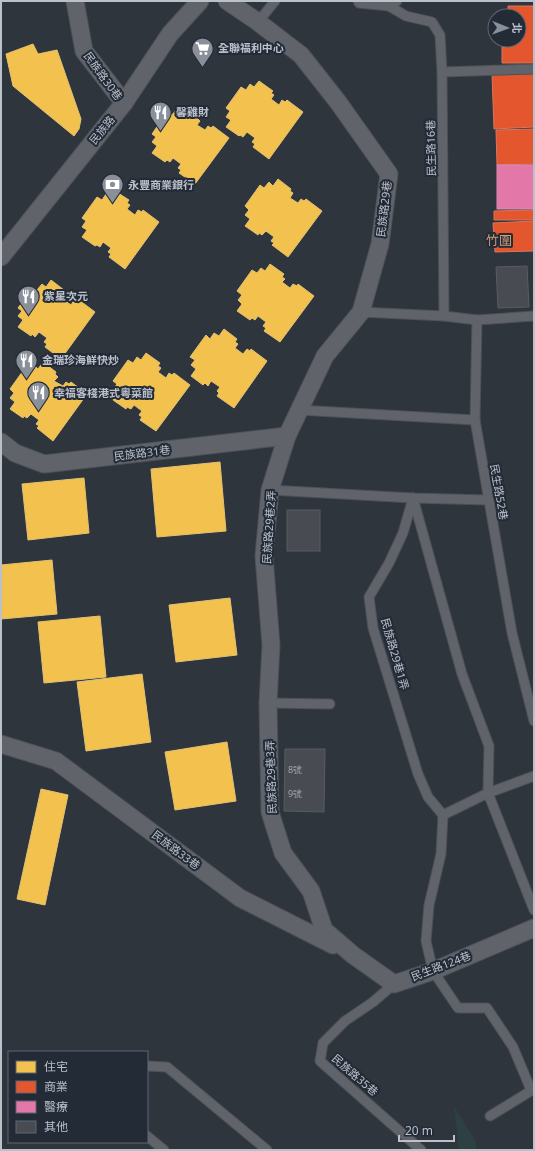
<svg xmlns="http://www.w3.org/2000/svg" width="535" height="1151" font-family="'Noto Sans','Noto Sans TC',sans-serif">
  <rect width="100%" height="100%" fill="#2f353c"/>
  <path fill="#2d4042" d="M454 1106 476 1142 477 1150H459Z"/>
  <g fill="#f2c14e" stroke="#e2c174">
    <path d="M33 44 38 54 57 50 81 119 79 129 74 136 13 86 6 54Z"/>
    <path d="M259 81 273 91 271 93 274 95 271 99 279 105 282 100 285 102 287 100 303 112 269 159 253 147 255 144 252 142 255 138 247 132 243 137 240 135 239 136 226 127 231 120 226 117 230 111 226 108 241 87 246 90 250 84 254 87Z"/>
    <path d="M185 106 199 116 197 118 200 121 197 125 205 130 208 126 211 128 213 126 229 138 195 184 179 173 181 170 178 168 181 164 173 158 170 162 167 160 165 162 152 153 157 146 152 142 156 137 152 134 167 112 172 115 176 110 180 113Z"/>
    <path d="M278 179 291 189 290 191 293 193 290 198 298 203 301 199 304 201 306 199 322 211 288 257 272 245 274 243 271 241 274 237 266 231 262 235 259 233 258 235 245 226 250 219 245 215 249 210 245 206 260 185 264 188 269 182 273 186Z"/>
    <path d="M115 191 129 200 127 203 130 205 127 209 135 215 138 210 142 212 143 210 159 222 125 269 109 257 111 254 108 252 111 248 103 242 100 247 97 245 95 246 82 237 87 230 82 227 86 221 82 218 97 197 102 200 106 194 110 197Z"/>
    <path d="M270 264 284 274 282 277 285 279 282 282 290 288 293 284 297 286 298 284 314 296 280 342 264 331 266 328 263 326 266 322 258 316 255 320 252 318 250 320 237 311 242 304 238 300 242 295 237 291 252 270 257 273 261 268 265 271Z"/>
    <path d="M51 280 64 290 63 293 66 295 63 299 71 305 74 300 77 302 79 300 95 312 61 359 45 347 47 344 44 342 47 338 39 332 35 337 32 334 31 336 18 327 23 320 18 316 22 311 18 308 33 287 37 290 42 284 46 287Z"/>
    <path d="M224 329 237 339 235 342 238 344 235 348 243 354 247 349 250 351 251 349 267 361 234 408 217 396 219 393 217 391 220 387 211 381 208 386 205 383 203 385 191 376 196 369 191 365 195 360 190 357 206 335 210 339 214 333 219 336Z"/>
    <path d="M146 353 160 363 158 366 161 368 158 372 166 378 169 373 172 375 174 373 190 385 156 431 140 420 142 417 139 415 142 411 134 405 131 409 127 407 126 409 113 400 118 393 113 390 117 384 113 381 128 360 133 363 137 357 141 360Z"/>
    <path d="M43 362 56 372 55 374 58 377 54 381 63 386 66 382 69 384 71 382 87 394 53 441 37 428 39 426 36 424 39 420 31 414 27 418 24 416 23 418 10 409 15 402 10 398 14 393 10 389 25 368 29 372 34 365 38 369Z"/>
    <path d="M220 462 226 531 157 537 151 469Z"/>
    <path d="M84 478 89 533 28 540 22 484Z"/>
    <path d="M52 560 57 614 1 619V565Z"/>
    <path d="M230 598 237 655 176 662 169 605Z"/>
    <path d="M100 616 106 677 44 683 38 622Z"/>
    <path d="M142 674 151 742 86 751 77 682Z"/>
    <path d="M227 742 236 801 175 810 165 752Z"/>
    <path d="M41 789 68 795 45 905 17 899Z"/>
  </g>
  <g fill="#e4572e" stroke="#d8775d">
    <path d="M508 6H534V63H502V47H508V40H519V16H508Z"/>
    <path d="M534 72V127L494 129 492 74Z"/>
    <path d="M534 129V164L497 165 496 130Z"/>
    <path d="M534 210V220H494V211Z"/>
    <path d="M534 221V251L495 252 493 223Z"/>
  </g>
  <rect fill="#e377a8" stroke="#d78db2" x="497" y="165" width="37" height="44"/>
  <g fill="#484c52" stroke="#585c63">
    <path d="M527 266 529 307 498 308 496 267Z"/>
    <rect x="287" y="510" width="33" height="41"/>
    <path d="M285 749H325L324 812 284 811Z"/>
  </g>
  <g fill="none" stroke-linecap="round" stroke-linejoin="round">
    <defs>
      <g id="service">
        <path d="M358 1 359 3 389 6"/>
        <path d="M397 1 389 6 406 16 432 22 440 35 442 72"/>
        <path d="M258 22 275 1"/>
        <path d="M361 312 444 316 477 320"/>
        <path d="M444 316 442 72 534 69"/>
        <path d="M534 316 477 320 475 420 512 633 534 721"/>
        <path d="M299 410 475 420"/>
        <path d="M270 490 413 498 488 500"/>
        <path d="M413 498 462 674 489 746 488 793 534 910"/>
        <path d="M413 498 403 533 389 563 369 597 373 628 418 774 428 797 443 815"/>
        <path d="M268 703 330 704"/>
        <path d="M443 815 441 854 429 905 426 941 433 971 458 1008H487L513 1047 531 1090"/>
        <path d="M443 815 488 793 534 776"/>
        <path d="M394 984 373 1002 345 1021 323 1043 320 1061 421 1150"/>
        <path d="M147 1066 167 1067 267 1150"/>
        <path d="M490 1116 534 1089"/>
        <path d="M147 1136 164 1150"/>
      </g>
      <g id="minor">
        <path d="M75 1 84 51 124 103"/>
        <path d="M227 1 258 22 301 55 338 102 389 174 380 244 361 312 325 356 287 436 270 490 264 556 271 645 268 703 270 812 283 853 311 891 324 930 353 955 394 984 433 971 534 928"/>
        <path d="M1 257 124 103 170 34 200 1"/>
        <path d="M1 442 15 453 44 464 287 436"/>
        <path d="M1 744 56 761 240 898 333 945"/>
      </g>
    </defs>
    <use href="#service" stroke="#4d5157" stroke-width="11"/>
    <use href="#minor" stroke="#4d5157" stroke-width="19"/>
    <use href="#service" stroke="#60636a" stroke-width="9"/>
    <use href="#minor" stroke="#60636a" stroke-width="17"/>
  </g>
  <defs>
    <symbol id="supermarket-pin" viewBox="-11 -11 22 30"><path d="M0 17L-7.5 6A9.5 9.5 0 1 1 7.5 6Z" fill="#8a9099" stroke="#232b37"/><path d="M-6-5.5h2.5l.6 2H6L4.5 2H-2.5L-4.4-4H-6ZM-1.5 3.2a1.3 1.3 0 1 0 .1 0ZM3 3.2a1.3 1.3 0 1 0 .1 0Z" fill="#fff"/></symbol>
    <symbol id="restaurant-pin" viewBox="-11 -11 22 30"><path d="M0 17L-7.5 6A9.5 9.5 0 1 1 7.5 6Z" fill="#8a9099" stroke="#232b37"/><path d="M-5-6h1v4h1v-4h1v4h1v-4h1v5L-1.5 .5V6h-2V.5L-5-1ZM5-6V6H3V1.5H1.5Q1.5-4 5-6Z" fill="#fff"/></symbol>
    <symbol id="bank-pin" viewBox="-11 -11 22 30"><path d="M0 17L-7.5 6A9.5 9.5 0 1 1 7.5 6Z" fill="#8a9099" stroke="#232b37"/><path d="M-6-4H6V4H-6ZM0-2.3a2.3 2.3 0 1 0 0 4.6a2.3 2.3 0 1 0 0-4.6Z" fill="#fff"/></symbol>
  </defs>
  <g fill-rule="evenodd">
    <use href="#supermarket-pin" x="190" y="36" width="25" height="34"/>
    <use href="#restaurant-pin" x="148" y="100" width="25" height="34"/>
    <use href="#bank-pin" x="100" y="172" width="25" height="34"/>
    <use href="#restaurant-pin" x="16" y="284" width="25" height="34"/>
    <use href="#restaurant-pin" x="14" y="348" width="25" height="34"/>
    <use href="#restaurant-pin" x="26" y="380" width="25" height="34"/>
  </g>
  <g text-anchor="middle" stroke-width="4" stroke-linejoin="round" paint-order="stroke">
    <g font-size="9" fill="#9ea4ad">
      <text x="295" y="773">8號</text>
      <text x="295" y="797">9號</text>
    </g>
    <g font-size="11" font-weight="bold" fill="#bbc1cb" stroke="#232b37" text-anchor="start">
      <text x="218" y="52">全聯福利中心</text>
      <text x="176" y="116">馨雞財</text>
      <text x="128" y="189">永豐商業銀行</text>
      <text x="44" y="300">紫星次元</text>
      <text x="42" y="364">金瑞珍海鮮快炒</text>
      <text x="54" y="397">幸福客棧港式粵菜館</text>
    </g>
    <g font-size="11" fill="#bbc1cb" stroke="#232b37">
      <text transform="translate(103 76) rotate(54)" y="4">民族路30巷</text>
      <text transform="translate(102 130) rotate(-51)" y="4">民族路</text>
      <text transform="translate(431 148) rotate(-91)" y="4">民生路16巷</text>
      <text transform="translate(384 209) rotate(-83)" y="4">民族路29巷</text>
      <text transform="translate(142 453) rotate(-7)" y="4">民族路31巷</text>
      <text transform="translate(499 492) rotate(80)" y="4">民生路52巷</text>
      <text transform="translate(269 527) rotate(-86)" y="4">民族路29巷2弄</text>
      <text transform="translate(395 654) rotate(74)" y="4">民族路29巷1弄</text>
      <text transform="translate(271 777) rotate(-92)" y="4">民族路29巷3弄</text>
      <text transform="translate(176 850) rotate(37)" y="4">民族路33巷</text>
      <text transform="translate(441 966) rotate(-21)" y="4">民生路124巷</text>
      <text transform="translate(355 1075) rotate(41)" y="4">民族路35巷</text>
    </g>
    <g font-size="13" fill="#cd9b74" stroke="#232b37">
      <text x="499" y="245">竹圍</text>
    </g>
  </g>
  <rect width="535" height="1151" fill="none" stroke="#bbc1cb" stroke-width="4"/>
  <rect x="8" y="1051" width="140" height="92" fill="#232b37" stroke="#606772"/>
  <rect x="16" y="1061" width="20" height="12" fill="#f2c14e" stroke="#606772"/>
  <text x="44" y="1071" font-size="12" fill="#bbc1cb">住宅</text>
  <rect x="16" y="1081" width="20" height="12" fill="#e4572e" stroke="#606772"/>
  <text x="44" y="1091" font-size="12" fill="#bbc1cb">商業</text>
  <rect x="16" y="1101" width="20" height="12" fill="#e377a8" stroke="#606772"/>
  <text x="44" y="1111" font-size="12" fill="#bbc1cb">醫療</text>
  <rect x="16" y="1121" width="20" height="12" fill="#484c52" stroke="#606772"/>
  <text x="44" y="1131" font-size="12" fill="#bbc1cb">其他</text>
  <g transform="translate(507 28) rotate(91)"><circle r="19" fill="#232b37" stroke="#606772"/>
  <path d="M0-3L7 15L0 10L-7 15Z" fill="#8a9099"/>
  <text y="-6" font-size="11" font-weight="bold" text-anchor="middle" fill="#bbc1cb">北</text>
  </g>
  <path d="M399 1135v6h55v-6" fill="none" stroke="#bbc1cb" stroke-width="2"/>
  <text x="405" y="1135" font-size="12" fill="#bbc1cb" stroke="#232b37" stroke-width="3" paint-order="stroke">20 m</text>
</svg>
